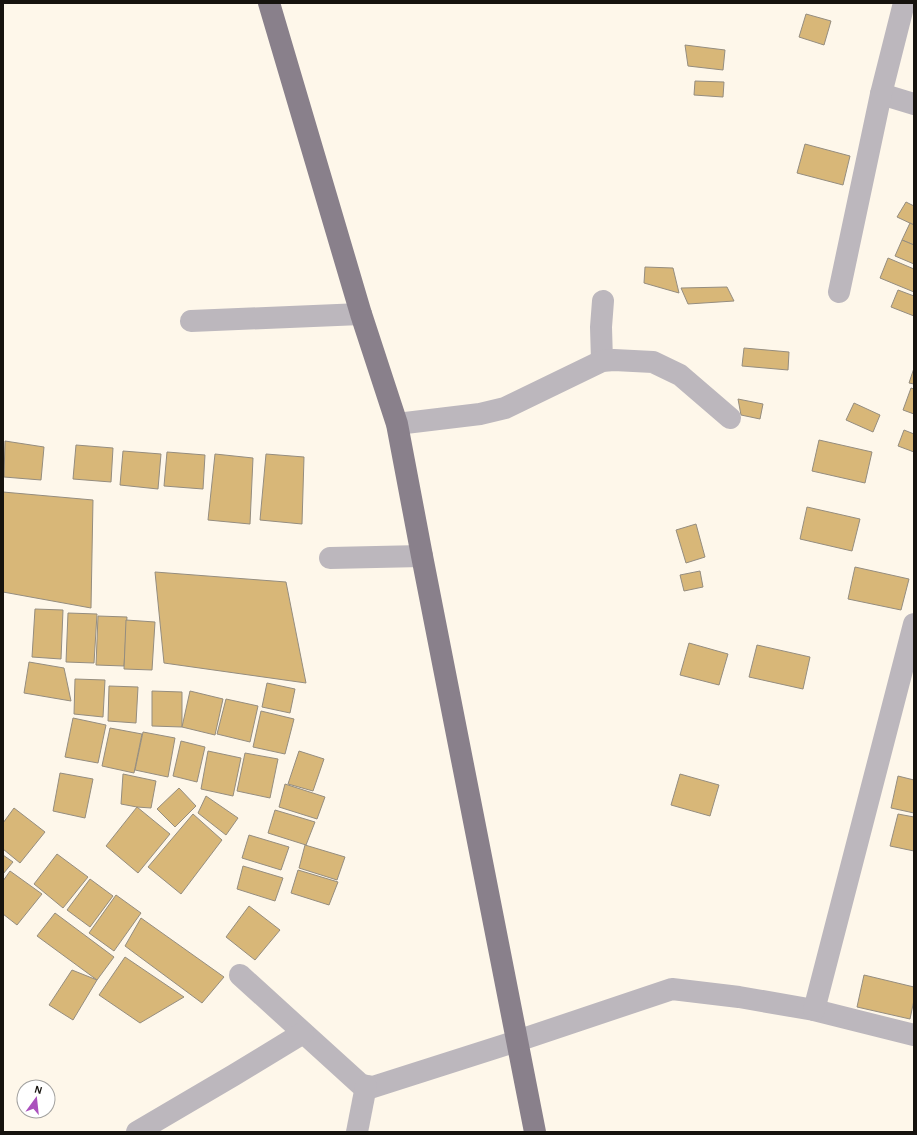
<svg xmlns="http://www.w3.org/2000/svg" width="917" height="1135" font-family="'Alegreya Sans',sans-serif">
  <rect width="100%" height="100%" fill="#fef7ea"/>
  <g fill="#d8b778" stroke="#958d7f">
    <path d="M806 14 831 21 824 45 799 37Z"/>
    <path d="M685 45 725 50 723 70 688 66Z"/>
    <path d="M695 81 724 82 723 97 694 95Z"/>
    <path d="M805 144 850 156 843 185 797 173Z"/>
    <path d="M906 202 914 206V225L897 217Z"/>
    <path d="M910 223 914 225V245L902 240Z"/>
    <path d="M902 240 914 245V264L895 256Z"/>
    <path d="M888 258 914 269V292L880 278Z"/>
    <path d="M645 267 673 268 679 293 644 283Z"/>
    <path d="M727 287 734 301 688 304 681 288Z"/>
    <path d="M898 290 914 296V316L891 307Z"/>
    <path d="M744 348 789 352 788 370 742 366Z"/>
    <path d="M914 368V384L909 383Z"/>
    <path d="M911 388 914 389V414L903 410Z"/>
    <path d="M738 399 763 404 760 419 741 415Z"/>
    <path d="M854 403 880 415 873 432 846 420Z"/>
    <path d="M904 430 914 434V452L898 446Z"/>
    <path d="M819 440 872 452 865 483 812 471Z"/>
    <path d="M5 441 44 447 41 480 4 477Z"/>
    <path d="M76 445 113 448 111 482 73 479Z"/>
    <path d="M123 451 161 454 158 489 120 485Z"/>
    <path d="M167 452 205 455 203 489 164 486Z"/>
    <path d="M215 454 253 458 250 524 208 520Z"/>
    <path d="M266 454 304 457 302 524 260 520Z"/>
    <path d="M3 492 93 500 91 608 3 592Z"/>
    <path d="M807 507 860 519 852 551 800 539Z"/>
    <path d="M696 524 705 557 686 563 676 530Z"/>
    <path d="M855 567 909 579 901 610 848 599Z"/>
    <path d="M700 571 703 587 684 591 680 575Z"/>
    <path d="M155 572 286 582 306 683 164 663Z"/>
    <path d="M35 609 63 610 61 659 32 657Z"/>
    <path d="M68 613 97 614 94 663 66 662Z"/>
    <path d="M98 616 127 617 124 666 96 665Z"/>
    <path d="M126 620 155 622 152 670 124 669Z"/>
    <path d="M689 643 728 654 719 685 680 675Z"/>
    <path d="M757 645 810 657 803 689 749 677Z"/>
    <path d="M29 662 64 668 71 701 24 693Z"/>
    <path d="M75 679 105 680 103 717 74 714Z"/>
    <path d="M267 683 295 689 290 713 262 707Z"/>
    <path d="M109 686 138 687 136 723 108 721Z"/>
    <path d="M152 691 182 692V727L152 726Z"/>
    <path d="M190 691 223 699 215 735 182 727Z"/>
    <path d="M226 699 258 706 250 742 217 734Z"/>
    <path d="M261 711 294 719 285 754 253 747Z"/>
    <path d="M73 718 106 725 98 763 65 757Z"/>
    <path d="M110 728 142 734 134 773 102 766Z"/>
    <path d="M143 732 175 738 168 777 135 770Z"/>
    <path d="M181 741 205 747 197 782 173 776Z"/>
    <path d="M208 751 241 758 233 796 201 789Z"/>
    <path d="M299 751 324 759 313 791 288 784Z"/>
    <path d="M245 753 278 759 270 798 237 791Z"/>
    <path d="M60 773 93 779 85 818 53 811Z"/>
    <path d="M123 774 156 781 151 808 137 807 121 804Z"/>
    <path d="M680 774 719 785 710 816 671 805Z"/>
    <path d="M898 776 914 780V813L891 808Z"/>
    <path d="M285 784 325 797 317 819 279 807Z"/>
    <path d="M179 788 196 806 175 827 157 809Z"/>
    <path d="M206 796 238 818 226 835 198 813Z"/>
    <path d="M137 807 170 834 138 873 106 846Z"/>
    <path d="M14 808 45 832 20 863 3 849V823Z"/>
    <path d="M275 810 315 822 306 845 268 833Z"/>
    <path d="M193 814 222 840 181 894 148 867Z"/>
    <path d="M898 814 914 817V851L890 846Z"/>
    <path d="M249 835 289 847 281 870 242 858Z"/>
    <path d="M305 845 345 857 337 880 299 868Z"/>
    <path d="M57 854 88 877 63 908 34 884Z"/>
    <path d="M3 855 13 862 3 874Z"/>
    <path d="M243 866 283 878 275 901 237 889Z"/>
    <path d="M298 870 338 882 329 905 291 893Z"/>
    <path d="M10 871 42 894 17 925 3 914V881Z"/>
    <path d="M90 879 113 896 90 927 67 910Z"/>
    <path d="M116 895 141 913 114 951 89 933Z"/>
    <path d="M249 906 280 930 255 960 226 937Z"/>
    <path d="M55 913 114 957 97 980 37 936Z"/>
    <path d="M141 918 224 977 202 1003 125 946Z"/>
    <path d="M125 957 184 997 140 1023 99 995Z"/>
    <path d="M72 970 97 980 73 1020 49 1005Z"/>
    <path d="M864 975 914 987V1000L910 1019 857 1007Z"/>
  </g>
  <g fill="none" stroke-linecap="round" stroke-linejoin="round">
    <g stroke="#bcb7bd" stroke-width="22">
      <path d="M881 94 914 104"/>
      <path d="M839 292 881 94 904 3"/>
      <path d="M191 321 361 314"/>
      <path d="M602 361 601 327 603 301"/>
      <path d="M397 424 480 414 505 408 602 361 614 360 653 362 680 375 730 418"/>
      <path d="M330 558 422 556"/>
      <path d="M240 975 360 1084 366 1086 373 1087 517 1041 672 989 739 997 814 1010 914 1035"/>
      <path d="M814 1010 914 624"/>
      <path d="M137 1132 234 1075 303 1033"/>
      <path d="M357 1132 366 1086"/>
    </g>
    <path stroke="#89808b" stroke-width="22" d="M269 3 361 314 397 424 422 556 535 1132"/>
  </g>
  <rect width="917" height="1135" fill="none" stroke="#16130e" stroke-width="8"/>
  <g transform="translate(36 1099) rotate(15)"><circle r="19" fill="#ffffff" stroke="#a2a19f"/>
  <path d="M0-3L7 15L0 10L-7 15Z" fill="#ab51bd"/>
  <text y="-6" font-size="11" font-weight="bold" text-anchor="middle" fill="#16130e">N</text>
  </g>
</svg>
